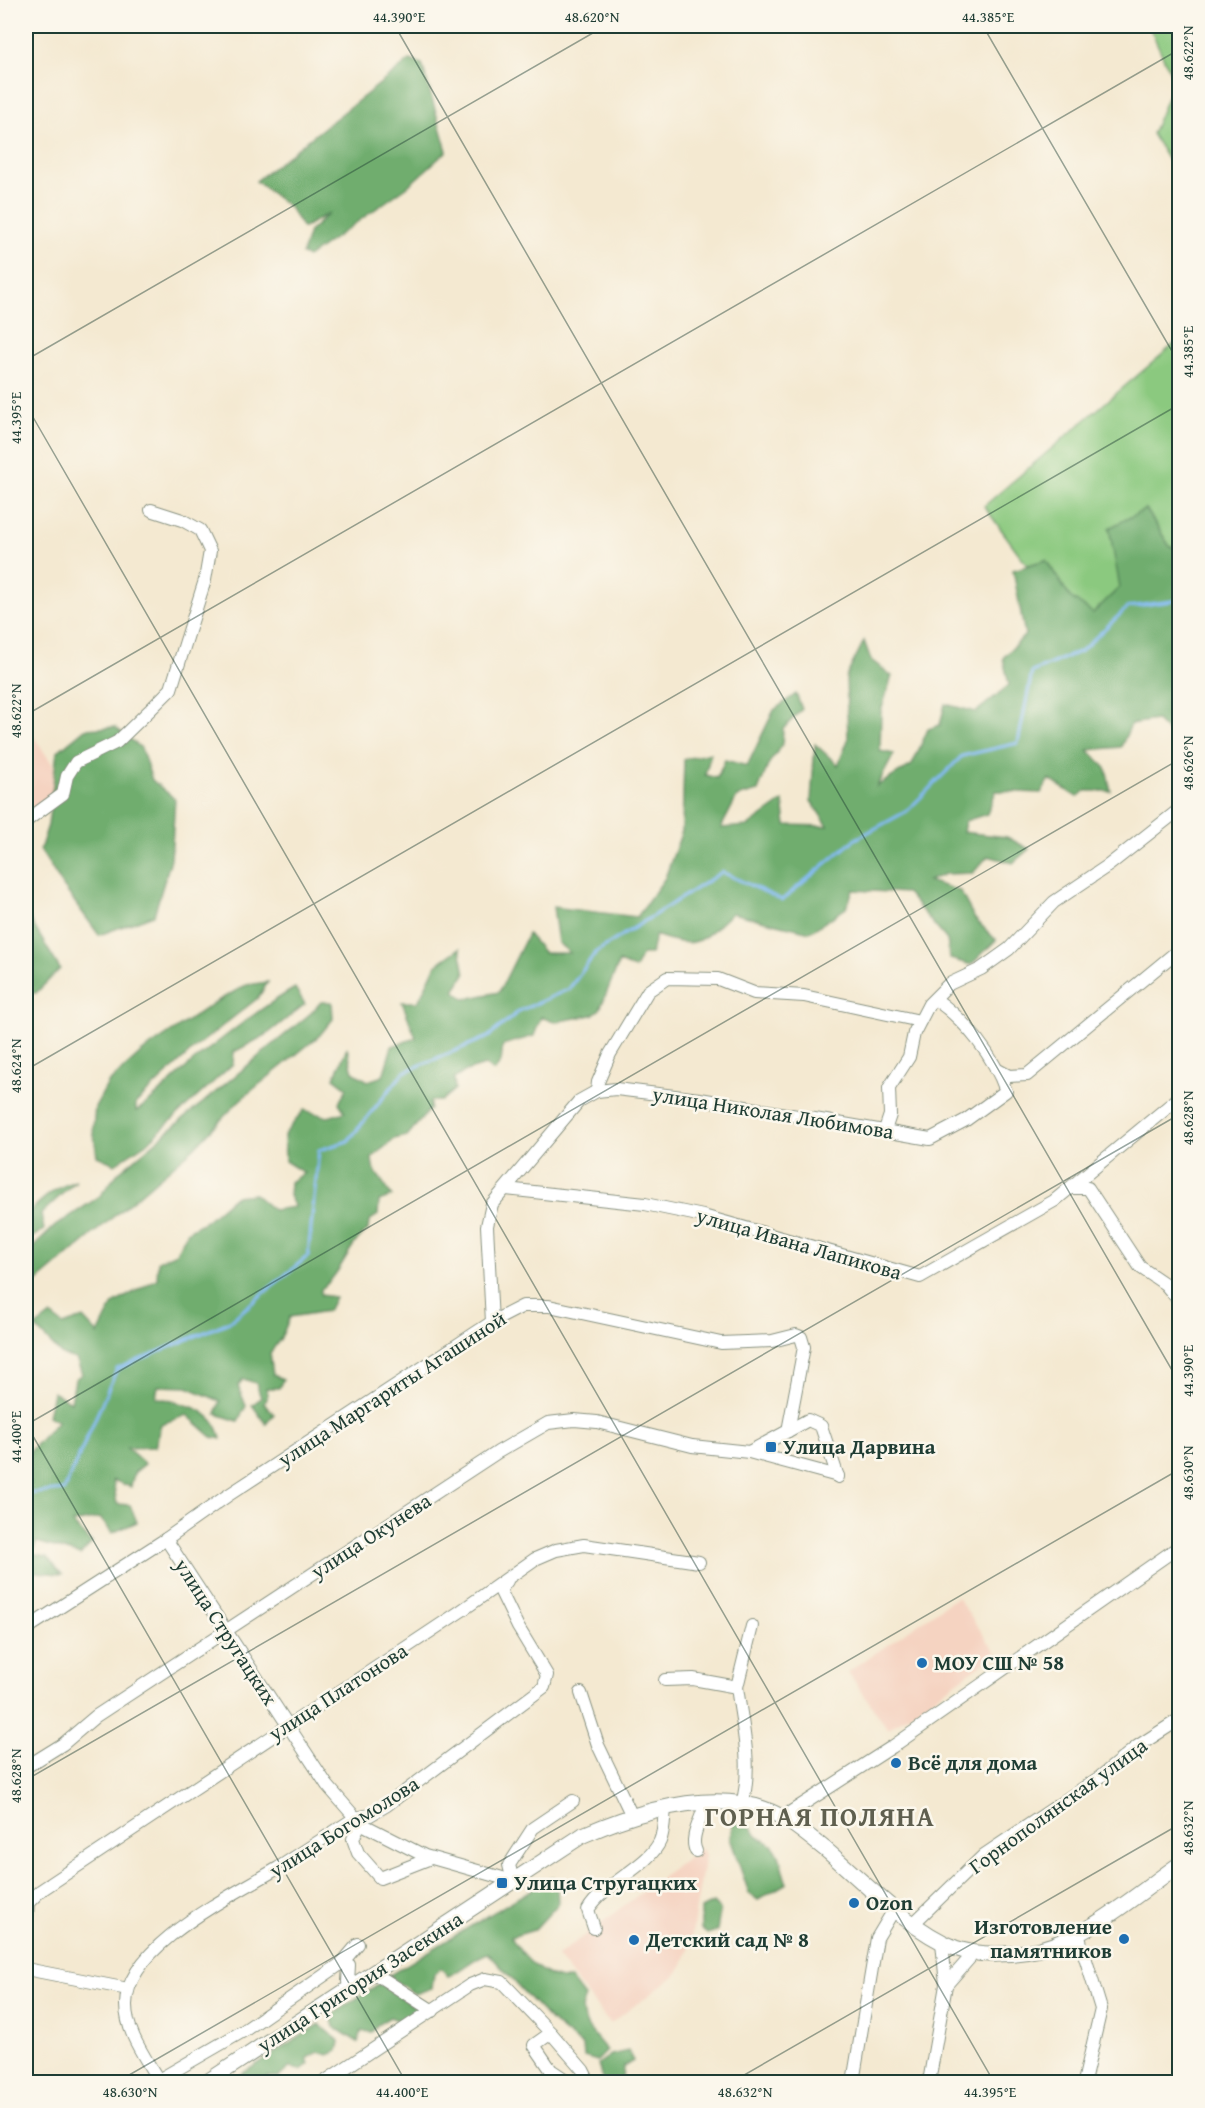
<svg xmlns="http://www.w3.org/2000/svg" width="1205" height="2108" font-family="'Gentium Book Plus',serif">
  <rect width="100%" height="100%" fill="#fbf7ec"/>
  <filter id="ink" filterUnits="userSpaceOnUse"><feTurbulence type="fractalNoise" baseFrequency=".0167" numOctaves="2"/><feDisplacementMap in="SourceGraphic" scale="12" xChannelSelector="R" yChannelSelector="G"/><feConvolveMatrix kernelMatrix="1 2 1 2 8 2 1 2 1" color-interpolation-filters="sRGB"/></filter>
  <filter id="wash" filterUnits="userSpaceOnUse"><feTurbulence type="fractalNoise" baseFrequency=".008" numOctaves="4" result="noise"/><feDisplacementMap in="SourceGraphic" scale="24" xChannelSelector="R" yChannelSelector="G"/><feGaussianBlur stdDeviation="1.35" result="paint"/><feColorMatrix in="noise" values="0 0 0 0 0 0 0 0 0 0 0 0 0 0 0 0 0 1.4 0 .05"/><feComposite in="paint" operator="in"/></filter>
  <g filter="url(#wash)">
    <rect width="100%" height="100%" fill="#f4e9d1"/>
    <g fill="#f5d3c1">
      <path d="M26 725 71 792 26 824Z"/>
      <path d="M957 1597 997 1654 888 1729 848 1672Z"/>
      <path d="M701 1848 705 1855 689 1950 677 1974 610 2024 557 1956Z"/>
    </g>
    <g fill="#8bc97f" stroke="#55835a" stroke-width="1.5">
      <path d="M1149 26H1179V178L1152 134 1174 81Z"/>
      <path d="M1179 340V549L1170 547 1146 509 1120 587 1093 613 1070 597 1046 560 1027 565 984 506Z"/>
    </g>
    <g fill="#70ad6e" stroke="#487551" stroke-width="1.5">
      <path d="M410 60 422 64 447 151 408 186 308 257 302 254 309 232 329 213 303 228 289 207 256 181Z"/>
      <path d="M1146 509 1170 547 1179 549V726L1169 733 1156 720 1131 724 1121 747 1088 750 1106 768 1111 791H1085L1077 797 1049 779 1041 793 996 791 987 814 965 821 963 832 1007 837 1029 849 1013 863 988 856 973 873 945 874 928 881 960 891 975 919 996 940 971 965 950 959 947 940 907 893 853 890 846 908 810 932 732 913C698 942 700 951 655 935L651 954H642L635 969 619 962 600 1009 592 1015 554 1022 541 1017 534 1036 503 1045 501 1062 494 1071 485 1065 466 1071 454 1079 455 1089 441 1101H430V1109L407 1136 394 1139 372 1158 373 1168 392 1196 379 1201 378 1215 369 1221 368 1230C347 1245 342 1274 321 1289V1295L335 1297 328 1311 290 1317 281 1338 270 1353 273 1375 283 1379 279 1388H266L268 1394 264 1403 274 1414 266 1424 252 1405 261 1398 256 1383 243 1379 238 1386 246 1406 238 1421 216 1414 220 1401 187 1387 158 1386 156 1397C183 1404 215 1407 221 1439L212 1437 187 1415 161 1424 155 1447 127 1448 145 1464 134 1473 131 1487 113 1480 117 1504 130 1505 137 1522 112 1533 100 1518 72 1523 92 1543 80 1555 37 1542 31 1554 47 1557 62 1574 35 1572 26 1567V1455L58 1421 48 1416 53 1392 71 1402 75 1379 82 1374 76 1359 62 1355 35 1327 51 1315 63 1325 83 1318 98 1334 113 1304 157 1279 158 1261 176 1253 188 1231 206 1221 235 1196 254 1194 273 1210 295 1207 289 1196 290 1182 304 1173 285 1161 284 1135 304 1110 328 1117 345 1112 339 1103 347 1088 334 1078 347 1048 353 1072 368 1081 383 1076 392 1046 416 1038 402 1002H418L436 965 460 948 465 974 454 990 465 999 499 992 528 934 544 953H570L558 943 553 907 637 917 665 878 682 831 684 759 711 753 705 775 717 778 725 760 747 766 774 710 796 694 802 709 783 729 782 746 769 763 758 791 737 797 721 828 748 826 783 801 786 825 828 826 811 801 815 744 838 765 848 740 846 677 864 641 871 660 892 676 881 711 880 751 894 754 877 786 912 765 928 729 940 725 945 704 976 712 1009 685 1003 658 1025 635 1013 570 1046 560 1070 597 1093 613 1120 587 1109 528Z"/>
      <path d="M115 727 141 748 152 780 175 799 171 859 154 915 99 935 63 886 40 850 48 825 57 752 85 729Z"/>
      <path d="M26 913 60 969 36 993H26Z"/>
      <path d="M268 982 258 998 197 1046 136 1103V1111C159 1097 175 1076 196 1059 228 1034 260 1008 295 988L305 1004 266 1035 234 1052 233 1064 148 1142 115 1164 97 1156 93 1129 95 1107 108 1083 142 1052 214 1003 246 985Z"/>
      <path d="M321 1002H332L333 1019 319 1036 240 1100 193 1149 26 1291V1254L55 1226 99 1197 119 1172 311 1013Z"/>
      <path d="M76 1181 41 1214 44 1230 26 1241V1216C40 1200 55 1187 76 1181Z"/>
      <path d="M733 1823 751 1827C759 1841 765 1838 773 1846 783 1857 781 1871 787 1883L758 1900 749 1893 730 1838Z"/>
      <path d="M552 1877 557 1885 558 1904 534 1930 511 1937C523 1958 545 1981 570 1979L585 1997C575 2020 594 2034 607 2051L597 2061 584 2057 583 2046C547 2023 518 1984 488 1953 473 1958 463 1970 448 1976L441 1968 434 1974 432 1988 415 1994 388 1976Z"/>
      <path d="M713 1903 720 1910 717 1931 707 1934 701 1929V1909Z"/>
      <path d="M380 1983 417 2009 400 2021 390 2017 380 2023 372 2032 362 2031 358 2042 334 2027 331 2015Z"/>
      <path d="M320 2024C326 2033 333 2034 340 2042L338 2051 328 2055 318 2052 307 2058 309 2064 301 2070 289 2068 279 2077H266L263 2082H229Z"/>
      <path d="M628 2051 633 2061 623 2067 622 2082H603L598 2064 611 2055Z"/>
    </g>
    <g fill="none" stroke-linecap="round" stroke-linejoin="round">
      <path stroke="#85bcf5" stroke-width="3" d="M26 1494 64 1490 117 1369 229 1322 308 1256 319 1150 348 1141 404 1072 488 1037 519 1011 569 989 596 952 722 872 782 900 854 840 907 811 962 756 1018 743 1032 672 1081 651 1128 607 1180 600"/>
    </g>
  </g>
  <g filter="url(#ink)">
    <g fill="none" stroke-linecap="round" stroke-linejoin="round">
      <defs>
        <g id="minor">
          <path d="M26 821 63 794 67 776 76 762 117 742 150 710 171 689 180 660 205 580 210 551 200 530 182 520 151 510"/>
          <path d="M996 1069 1009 1076 1027 1075 1180 949"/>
          <path d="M597 1091 598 1082 610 1054 648 991 667 978 718 979 754 993 804 996 920 1021"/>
          <path d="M885 1130 890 1115 889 1088 909 1057 914 1033 929 1004 949 984 981 969 1009 949 1054 902 1109 865 1180 809"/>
          <path d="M1071 1188H1088L1140 1267 1165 1284 1180 1302"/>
          <path d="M506 1189 645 1204 703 1216 920 1277 1054 1201 1180 1097"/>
          <path d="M492 1322 487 1226 492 1204 579 1101 597 1091 616 1089 700 1099 930 1139 966 1120 1006 1091C994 1056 965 1020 935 999"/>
          <path d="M788 1431 808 1420 821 1426 838 1477"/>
          <path d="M166 1539 327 1785 360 1823 425 1856 513 1881"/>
          <path d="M26 1629 166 1539 227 1496 492 1322 523 1306H549L721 1343 772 1341 796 1335 801 1337 804 1347 788 1431 749 1452"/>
          <path d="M665 1680 693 1679 737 1687C742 1725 753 1766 742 1804"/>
          <path d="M737 1687 752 1626"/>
          <path d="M581 1693 598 1745 632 1816"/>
          <path d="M26 1767 63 1744 96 1716 498 1452 548 1423 574 1420 597 1422 692 1446 749 1452 838 1476"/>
          <path d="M783 1817 892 1747 1180 1546"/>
          <path d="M360 1823 353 1839 358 1853 380 1878 431 1858"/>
          <path d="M696 1851C689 1837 702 1819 705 1804"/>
          <path d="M513 1881 509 1865 533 1828 573 1801"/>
          <path d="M914 1923 984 1855 1100 1777 1138 1746 1180 1719"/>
          <path d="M594 1928 588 1910C604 1883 649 1866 660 1841 664 1832 664 1818 665 1808"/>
          <path d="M26 1934 28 1903 40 1891 461 1611 535 1559 556 1550 584 1545 699 1562"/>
          <path d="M1078 1934 1101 2009 1084 2082"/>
          <path d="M26 1969 128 1989"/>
          <path d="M374 1973 433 2011"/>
          <path d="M946 1985 975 1952"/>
          <path d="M352 1987 348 1982 349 1965 342 1963 358 1944"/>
          <path d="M551 2033 534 2045 551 2070 569 2082"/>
          <path d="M158 2080C145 2057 126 2032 126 2005 126 1945 234 1895 278 1868 303 1852 329 1835 355 1818L370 1815 387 1805 544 1687 547 1675 518 1627 500 1590 507 1581"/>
          <path d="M155 2082 245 2030 342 1963"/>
          <path d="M324 2082 470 1985 485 1979 502 1982 551 2033 583 2070 589 2082"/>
          <path d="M853 2082 877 1938 895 1908"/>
          <path d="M929 2082 946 1985 942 1942"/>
        </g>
        <path id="major" d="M207 2082 583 1835C636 1812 707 1790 764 1809 787 1817 806 1834 825 1849 863 1881 908 1929 955 1948 979 1957 1016 1955 1040 1949 1090 1936 1138 1893 1180 1864"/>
      </defs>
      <use href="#minor" stroke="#8a9382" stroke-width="14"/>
      <use href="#major" stroke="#8a9382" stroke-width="17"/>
      <use href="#minor" stroke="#fff" stroke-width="12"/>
      <use href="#major" stroke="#fff" stroke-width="15"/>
    </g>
  </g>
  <path fill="none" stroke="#1f3d34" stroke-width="1.5" stroke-opacity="0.45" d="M395 26 1180 1384M983 26 1180 365M26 360 605 26M26 405 994 2082M26 715 1180 49M26 1070 1180 404M26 1424 406 2082M26 1425 1180 759M26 1780 1180 1114M117 2082 1180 1469M732 2082 1180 1824"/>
  <g fill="#1f6fb2" stroke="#fbf7ec" stroke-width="2">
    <rect x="765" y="1441" width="12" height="12" rx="3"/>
    <circle cx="922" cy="1663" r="6"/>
    <circle cx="896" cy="1763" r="6"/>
    <rect x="496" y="1877" width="12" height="12" rx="3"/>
    <circle cx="854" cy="1903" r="6"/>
    <circle cx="1124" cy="1939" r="6"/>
    <circle cx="634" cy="1940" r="6"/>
  </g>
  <g text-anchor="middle" stroke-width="5" stroke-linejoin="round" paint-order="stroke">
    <g font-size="21" fill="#1f3d34" stroke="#fbf7ec">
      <text transform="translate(773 1113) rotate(9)" y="7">улица Николая Любимова</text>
      <text transform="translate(799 1244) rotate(16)" y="7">улица Ивана Лапикова</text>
      <text transform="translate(392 1389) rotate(-33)" y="7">улица Маргариты Агашиной</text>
      <text transform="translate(371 1536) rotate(-33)" y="7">улица Окунева</text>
      <text transform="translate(226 1632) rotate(57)" y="7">улица Стругацких</text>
      <text transform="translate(338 1692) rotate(-33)" y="7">улица Платонова</text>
      <text transform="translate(1058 1806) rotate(-36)" y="7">Горнополянская улица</text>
      <text transform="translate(344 1827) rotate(-32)" y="7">улица Богомолова</text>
      <text transform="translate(360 1982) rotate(-33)" y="7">улица Григория Засекина</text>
    </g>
    <g font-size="21" font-weight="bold" fill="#1f3d34" stroke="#fbf7ec" text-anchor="start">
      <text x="783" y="1454">Улица Дарвина</text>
      <text x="934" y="1670">МОУ СШ № 58</text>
      <text x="908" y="1770">Всё для дома</text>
      <text x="514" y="1890">Улица Стругацких</text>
      <text x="866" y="1910">Ozon</text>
      <text x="1112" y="1934" text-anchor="end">Изготовление<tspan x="1112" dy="24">памятников</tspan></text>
      <text x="646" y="1947">Детский сад № 8</text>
    </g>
    <g font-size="27" font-weight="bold" letter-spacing="1.5" fill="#5f5f4f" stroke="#fbf7ec">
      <text x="820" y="1826">ГОРНАЯ ПОЛЯНА</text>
    </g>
  </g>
  <rect width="1205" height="2108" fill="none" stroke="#fbf7ec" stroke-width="66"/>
  <rect x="33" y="33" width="1139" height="2042" fill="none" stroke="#1f3d34" stroke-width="2"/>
  <g font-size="15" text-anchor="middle" fill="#1f3d34">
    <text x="399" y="22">44.390°E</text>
    <text x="592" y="22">48.620°N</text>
    <text x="988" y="22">44.385°E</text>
    <text transform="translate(1188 53) rotate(-90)" y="5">48.622°N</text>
    <text transform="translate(1188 352) rotate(-90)" y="5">44.385°E</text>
    <text transform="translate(16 418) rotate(-90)" y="5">44.395°E</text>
    <text transform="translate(16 711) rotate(-90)" y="5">48.622°N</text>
    <text transform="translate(1188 763) rotate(-90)" y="5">48.626°N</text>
    <text transform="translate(16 1066) rotate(-90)" y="5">48.624°N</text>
    <text transform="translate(1188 1118) rotate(-90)" y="5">48.628°N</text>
    <text transform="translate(1188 1371) rotate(-90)" y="5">44.390°E</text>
    <text transform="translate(16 1437) rotate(-90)" y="5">44.400°E</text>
    <text transform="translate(1188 1473) rotate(-90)" y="5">48.630°N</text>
    <text transform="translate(16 1776) rotate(-90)" y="5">48.628°N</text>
    <text transform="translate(1188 1828) rotate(-90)" y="5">48.632°N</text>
    <text x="130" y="2097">48.630°N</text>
    <text x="402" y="2097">44.400°E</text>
    <text x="745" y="2097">48.632°N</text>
    <text x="990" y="2097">44.395°E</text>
  </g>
</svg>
